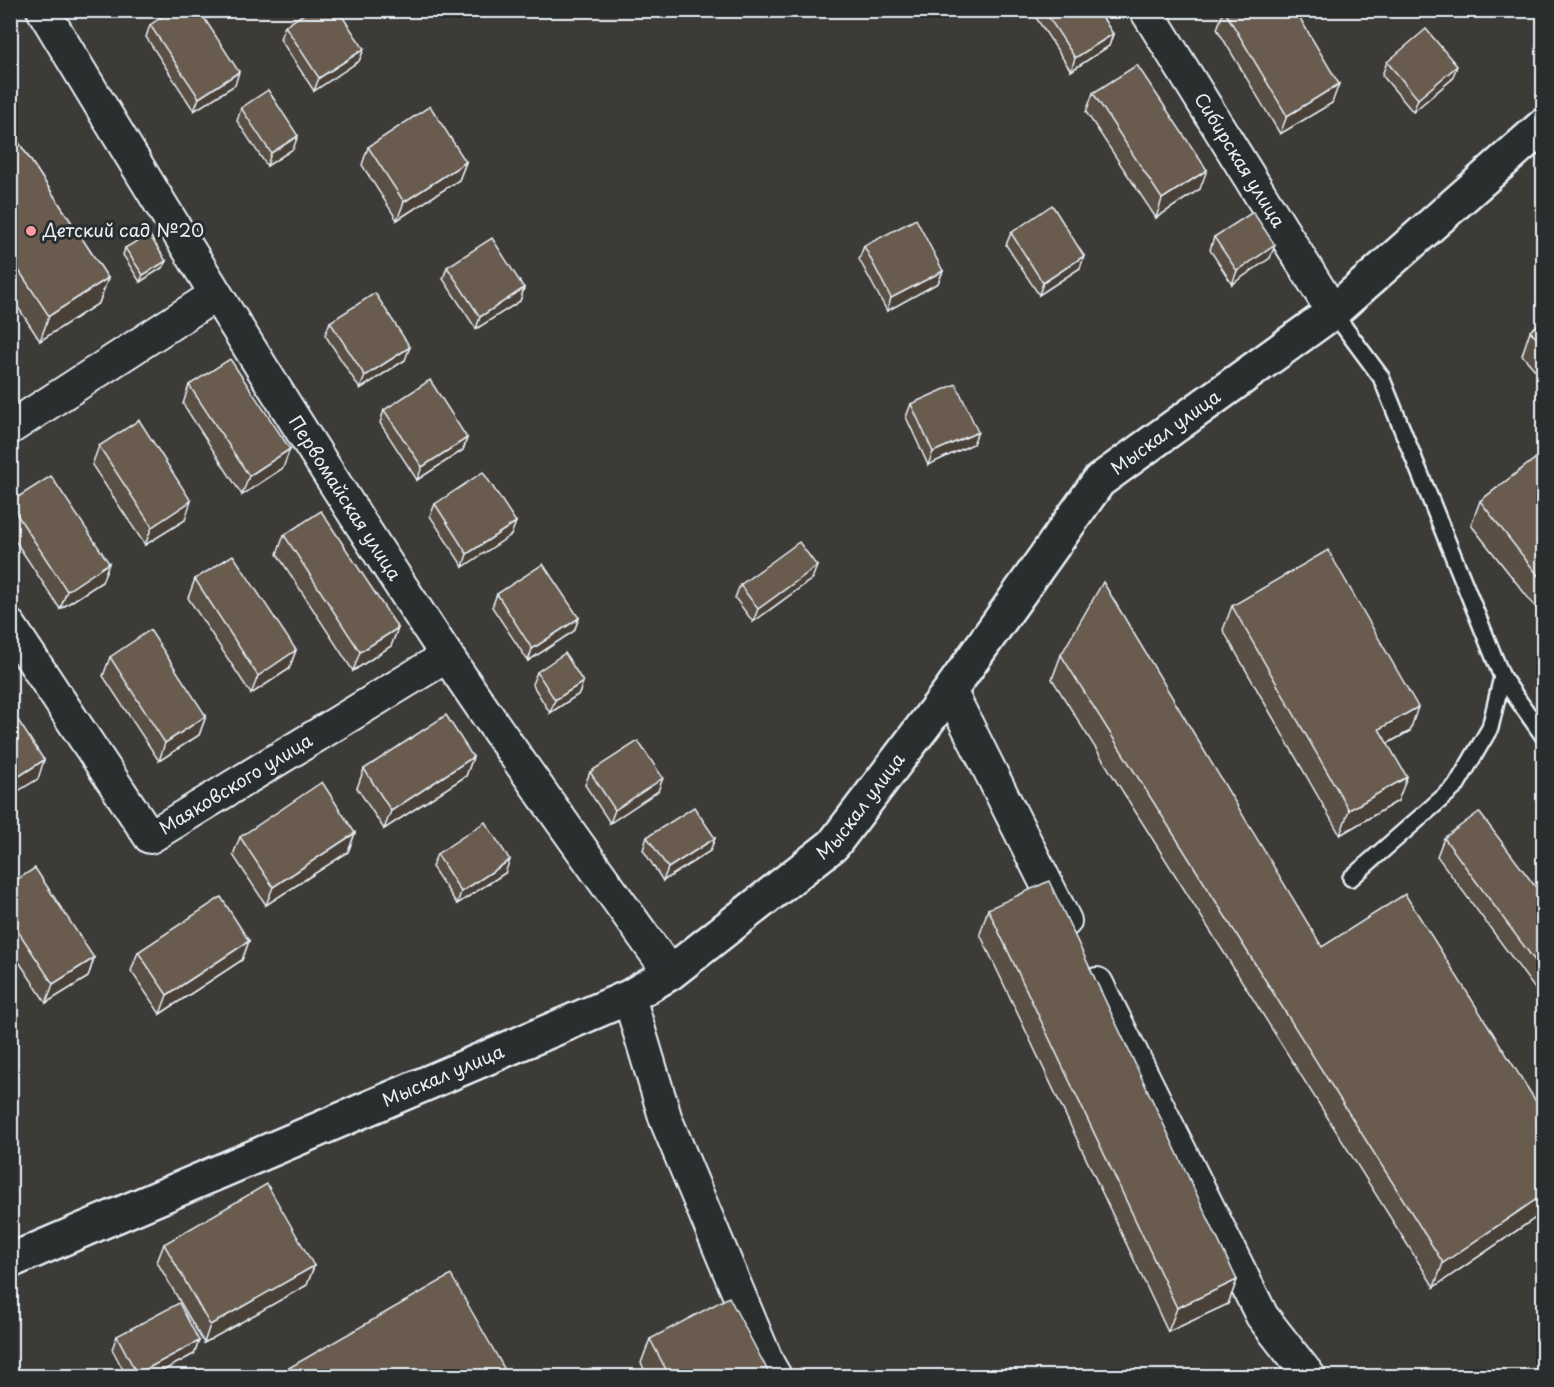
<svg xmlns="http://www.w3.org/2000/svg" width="1554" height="1387" font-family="'Playpen Sans',sans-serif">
  <rect width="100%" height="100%" fill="#3d3b38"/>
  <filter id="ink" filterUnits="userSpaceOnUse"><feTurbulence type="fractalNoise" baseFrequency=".0167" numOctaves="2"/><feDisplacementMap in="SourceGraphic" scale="12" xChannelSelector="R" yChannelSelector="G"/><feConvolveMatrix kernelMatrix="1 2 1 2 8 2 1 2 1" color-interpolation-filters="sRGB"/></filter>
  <g filter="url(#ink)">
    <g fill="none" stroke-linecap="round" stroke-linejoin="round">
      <defs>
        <g id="service">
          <path d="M1333 312 1381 377 1502 677 1490 728 1456 786 1351 878"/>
          <path d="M1502 677 1544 737"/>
        </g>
        <g id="minor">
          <path id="s1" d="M43 10C174 228 307 445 447 656 519 764 595 868 670 973"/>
          <path id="s2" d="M1146 10 1333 312"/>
          <path d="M10 428 215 295"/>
          <path id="s3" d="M10 626 150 837 447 656"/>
          <path d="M950 691 1065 921"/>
          <path d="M1097 984 1262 1316 1309 1376"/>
          <path d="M629 997 666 1120 768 1364 775 1376"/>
        </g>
        <g id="tertiary">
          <path id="s4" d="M10 1261 629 997 670 973 833 845 950 691 1099 481 1333 312 1544 125"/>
        </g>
      </defs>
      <use href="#service" stroke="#e8f1f8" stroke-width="20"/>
      <use href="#minor" stroke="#e8f1f8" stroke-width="36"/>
      <use href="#tertiary" stroke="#e8f1f8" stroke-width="38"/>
      <use href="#service" stroke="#2a2d2e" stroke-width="15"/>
      <use href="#minor" stroke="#2a2d2e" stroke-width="32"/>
      <use href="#tertiary" stroke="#2a2d2e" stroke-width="33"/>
    </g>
    <g fill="#5a4f45" stroke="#e8f1f8" stroke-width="1.5">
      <path d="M1031 10H1098L1113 34 1109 46 1071 71Z"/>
      <path d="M1224 10H1295L1332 103 1280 134 1217 29Z"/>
      <path d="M1524 10H1534L1529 15Z"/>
      <path d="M150 25 235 85 194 111 146 37Z"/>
      <path d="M285 26 364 49 359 61 314 91 280 39Z"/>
      <path d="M1387 62 1452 79 1413 112 1382 75Z"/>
      <path d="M1093 93 1200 189 1156 218 1086 112Z"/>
      <path d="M241 108 293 149 267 166 237 121Z"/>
      <path d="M10 129 108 278 99 303 40 341 10 295Z"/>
      <path d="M368 147 466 162 459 180 397 220 362 165Z"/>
      <path d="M1011 233 1084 256 1080 268 1039 295 1006 245Z"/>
      <path d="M1214 237 1270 258 1232 284 1210 250Z"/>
      <path d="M864 246 943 271 938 283 887 311 859 259Z"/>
      <path d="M125 248 163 267 140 282 123 255Z"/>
      <path d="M447 267 524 288 520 301 476 329 443 279Z"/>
      <path d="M1544 320V380L1522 355 1530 331Z"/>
      <path d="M330 322 405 360 360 389 325 335Z"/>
      <path d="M189 385 283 468 242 495 183 404Z"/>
      <path d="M911 404 973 444 928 465 906 417Z"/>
      <path d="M384 410 467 438 463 450 417 480 380 423Z"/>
      <path d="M99 446 185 520 145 545 92 465Z"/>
      <path d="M1544 452V618L1471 525 1480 501Z"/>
      <path d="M10 502 109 563 102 582 60 609 10 533Z"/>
      <path d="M435 504 511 535 463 567 430 516Z"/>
      <path d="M284 535 398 628 391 646 353 671 277 554Z"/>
      <path d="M195 579 296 650 289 669 251 694 188 598Z"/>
      <path d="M812 579 753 622 735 598 740 585Z"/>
      <path d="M497 594 579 618 574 631 528 661 492 607Z"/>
      <path d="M1232 606 1410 731 1387 744 1398 801 1340 835 1223 630Z"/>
      <path d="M1061 655 1322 947 1544 1114V1212L1434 1287 1052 679Z"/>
      <path d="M110 657 206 716 199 735 159 761 103 676Z"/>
      <path d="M537 672 583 682 579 694 550 713 532 684Z"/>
      <path d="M473 757 466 776 384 829 357 788 364 769Z"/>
      <path d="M590 772 658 791 610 823 585 785Z"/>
      <path d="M355 833 348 852 266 905 233 855 240 837Z"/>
      <path d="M647 837 715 838 710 851 663 881 643 850Z"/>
      <path d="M1444 838 1544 898V1001L1437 856Z"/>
      <path d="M437 854 505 873 457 904 432 867Z"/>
      <path d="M10 884 94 958 88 977 46 1003 10 948Z"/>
      <path d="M988 909 1237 1280 1228 1304 1168 1332 980 934Z"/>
      <path d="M249 941 242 960 160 1014 131 971 138 952Z"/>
      <path d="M164 1244 314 1266 307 1285 204 1343 157 1262Z"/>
      <path d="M117 1336 194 1354 151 1377H127L112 1349Z"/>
      <path d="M650 1339 771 1377H648L641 1363Z"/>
    </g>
    <g fill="#4a4038" stroke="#e8f1f8" stroke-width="1.5">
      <path d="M1113 34 1109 46 1071 71 1075 58Z"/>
      <path d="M364 49 359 61 314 91 319 78Z"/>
      <path d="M1457 66 1452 79 1413 112 1418 99Z"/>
      <path d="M239 72 235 85 194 111 199 98Z"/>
      <path d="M1339 84 1332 103 1280 134 1287 116Z"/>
      <path d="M298 136 293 149 267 166 271 153Z"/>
      <path d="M466 162 459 180 397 220 404 202Z"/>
      <path d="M1207 170 1200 189 1156 218 1162 199Z"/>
      <path d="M1275 245 1270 258 1232 284 1237 271Z"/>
      <path d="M1084 256 1080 268 1039 295 1043 283Z"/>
      <path d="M166 261 163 267 140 282 143 275Z"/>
      <path d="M943 271 938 283 887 311 891 298Z"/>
      <path d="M108 278 99 303 40 341 49 316Z"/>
      <path d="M524 288 520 301 476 329 480 317Z"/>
      <path d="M410 347 405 360 360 389 365 376Z"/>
      <path d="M978 432 973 444 928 465 933 452Z"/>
      <path d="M467 438 463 450 417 480 422 467Z"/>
      <path d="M290 449 283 468 242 495 249 476Z"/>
      <path d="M191 501 185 520 145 545 152 527Z"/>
      <path d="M516 522 511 535 463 567 467 554Z"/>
      <path d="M109 563 102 582 60 609 67 591Z"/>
      <path d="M817 566 812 579 753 622 758 609Z"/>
      <path d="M579 618 574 631 528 661 532 649Z"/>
      <path d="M398 628 391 646 353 671 360 652Z"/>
      <path d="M296 650 289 669 251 694 258 676Z"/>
      <path d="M583 682 579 694 550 713 555 700Z"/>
      <path d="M1418 707 1410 731 1370 753 1379 729Z"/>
      <path d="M206 716 199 735 159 761 165 743Z"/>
      <path d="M473 757 466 776 384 829 391 811Z"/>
      <path d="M44 760 38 779 10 796V782Z"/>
      <path d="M1407 777 1398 801 1340 835 1349 810Z"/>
      <path d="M663 778 658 791 610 823 615 810Z"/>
      <path d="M355 833 348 852 266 905 273 887Z"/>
      <path d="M715 838 710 851 663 881 668 868Z"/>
      <path d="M510 860 505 873 457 904 461 892Z"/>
      <path d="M249 941 242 960 160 1014 167 995Z"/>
      <path d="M94 958 88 977 46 1003 53 984Z"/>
      <path d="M1544 1194V1212L1434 1287 1443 1263Z"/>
      <path d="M314 1266 307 1285 204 1343 210 1325Z"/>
      <path d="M1237 1280 1228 1304 1168 1332 1177 1308Z"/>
      <path d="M199 1341 194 1354 151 1377H136L137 1374Z"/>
    </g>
    <g fill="#695c50" stroke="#e8f1f8" stroke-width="1.5">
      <path d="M172 10H199L239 72 199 98 150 25Z"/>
      <path d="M310 10H338L364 49 319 78 285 26Z"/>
      <path d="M1044 10H1098L1113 34 1075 58Z"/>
      <path d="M1224 10H1295L1339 84 1287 116Z"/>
      <path d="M1426 29 1457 66 1418 99 1387 62Z"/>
      <path d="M1137 65 1207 170 1162 199 1093 93Z"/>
      <path d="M268 90 298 136 271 153 241 108Z"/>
      <path d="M430 106 466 162 404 202 368 147Z"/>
      <path d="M10 129 108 278 49 316 10 257Z"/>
      <path d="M1052 205 1084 256 1043 283 1011 233Z"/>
      <path d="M1253 212 1275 245 1237 271 1214 237Z"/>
      <path d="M916 219 943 271 891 298 864 246Z"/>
      <path d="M149 234 166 261 143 275 125 248Z"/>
      <path d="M492 238 524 288 480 317 447 267Z"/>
      <path d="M375 293 410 347 365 376 330 322Z"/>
      <path d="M1544 320V346L1530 331Z"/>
      <path d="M230 359 290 449 249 476 189 385Z"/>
      <path d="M430 380 467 438 422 467 384 410Z"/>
      <path d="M956 384 978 432 933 452 911 404Z"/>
      <path d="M139 420 191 501 152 527 99 446Z"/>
      <path d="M1544 452V583L1480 501Z"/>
      <path d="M483 472 516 522 467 554 435 504Z"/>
      <path d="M51 476 109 563 67 591 10 504V502Z"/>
      <path d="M321 511 398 628 360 652 284 535Z"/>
      <path d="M799 542 817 566 758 609 740 585Z"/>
      <path d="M1328 550 1418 707 1379 729 1407 777 1349 810 1232 606Z"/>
      <path d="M233 555 296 650 258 676 195 579Z"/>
      <path d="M543 564 579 618 532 649 497 594Z"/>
      <path d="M1103 582 1322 947 1405 894 1544 1114V1194L1443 1263 1061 655Z"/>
      <path d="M150 630 206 716 165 743 110 657Z"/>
      <path d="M565 653 583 682 555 700 537 672Z"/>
      <path d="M10 708 44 760 10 782Z"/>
      <path d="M446 715 473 757 391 811 364 769Z"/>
      <path d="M638 741 663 778 615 810 590 772Z"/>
      <path d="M322 782 355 833 273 887 240 837Z"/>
      <path d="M694 807 715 838 668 868 647 837Z"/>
      <path d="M1479 812 1544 898V973L1444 838Z"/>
      <path d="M485 822 510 860 461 892 437 854Z"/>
      <path d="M35 868 94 958 53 984 10 919V884Z"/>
      <path d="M1049 881 1237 1280 1177 1308 988 909Z"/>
      <path d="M221 897 249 941 167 995 138 952Z"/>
      <path d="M267 1184 314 1266 210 1325 164 1244Z"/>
      <path d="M451 1275 509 1377H273Z"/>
      <path d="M729 1297 771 1377H670L650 1339Z"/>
      <path d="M179 1303 199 1341 137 1374 117 1336Z"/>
    </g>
  </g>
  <circle fill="#ff9aa2" stroke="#2a2d2e" stroke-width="2" cx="31" cy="231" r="6"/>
  <g text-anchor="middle" stroke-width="6" stroke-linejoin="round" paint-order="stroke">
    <g font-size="18" fill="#e8f1f8" stroke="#2a2d2e">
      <text dy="6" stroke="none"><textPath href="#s2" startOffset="177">Сибирская улица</textPath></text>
      <text dy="6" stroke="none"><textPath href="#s4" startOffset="1461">Мыскал улица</textPath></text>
      <text dy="6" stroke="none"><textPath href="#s1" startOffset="574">Первомайская улица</textPath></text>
      <text dy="6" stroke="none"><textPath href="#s3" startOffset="354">Маяковского улица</textPath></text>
      <text dy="6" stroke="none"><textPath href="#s4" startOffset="975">Мыскал улица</textPath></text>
      <text dy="6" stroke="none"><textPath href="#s4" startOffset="471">Мыскал улица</textPath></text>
    </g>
    <g font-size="18" fill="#e8f1f8" stroke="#2a2d2e" text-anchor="start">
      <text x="43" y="237">Детский сад №20</text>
    </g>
  </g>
  <rect width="1554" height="1387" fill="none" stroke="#2a2d2e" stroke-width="36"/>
  <rect x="18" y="18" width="1518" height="1351" fill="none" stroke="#e8f1f8" stroke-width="2" filter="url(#ink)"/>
</svg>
